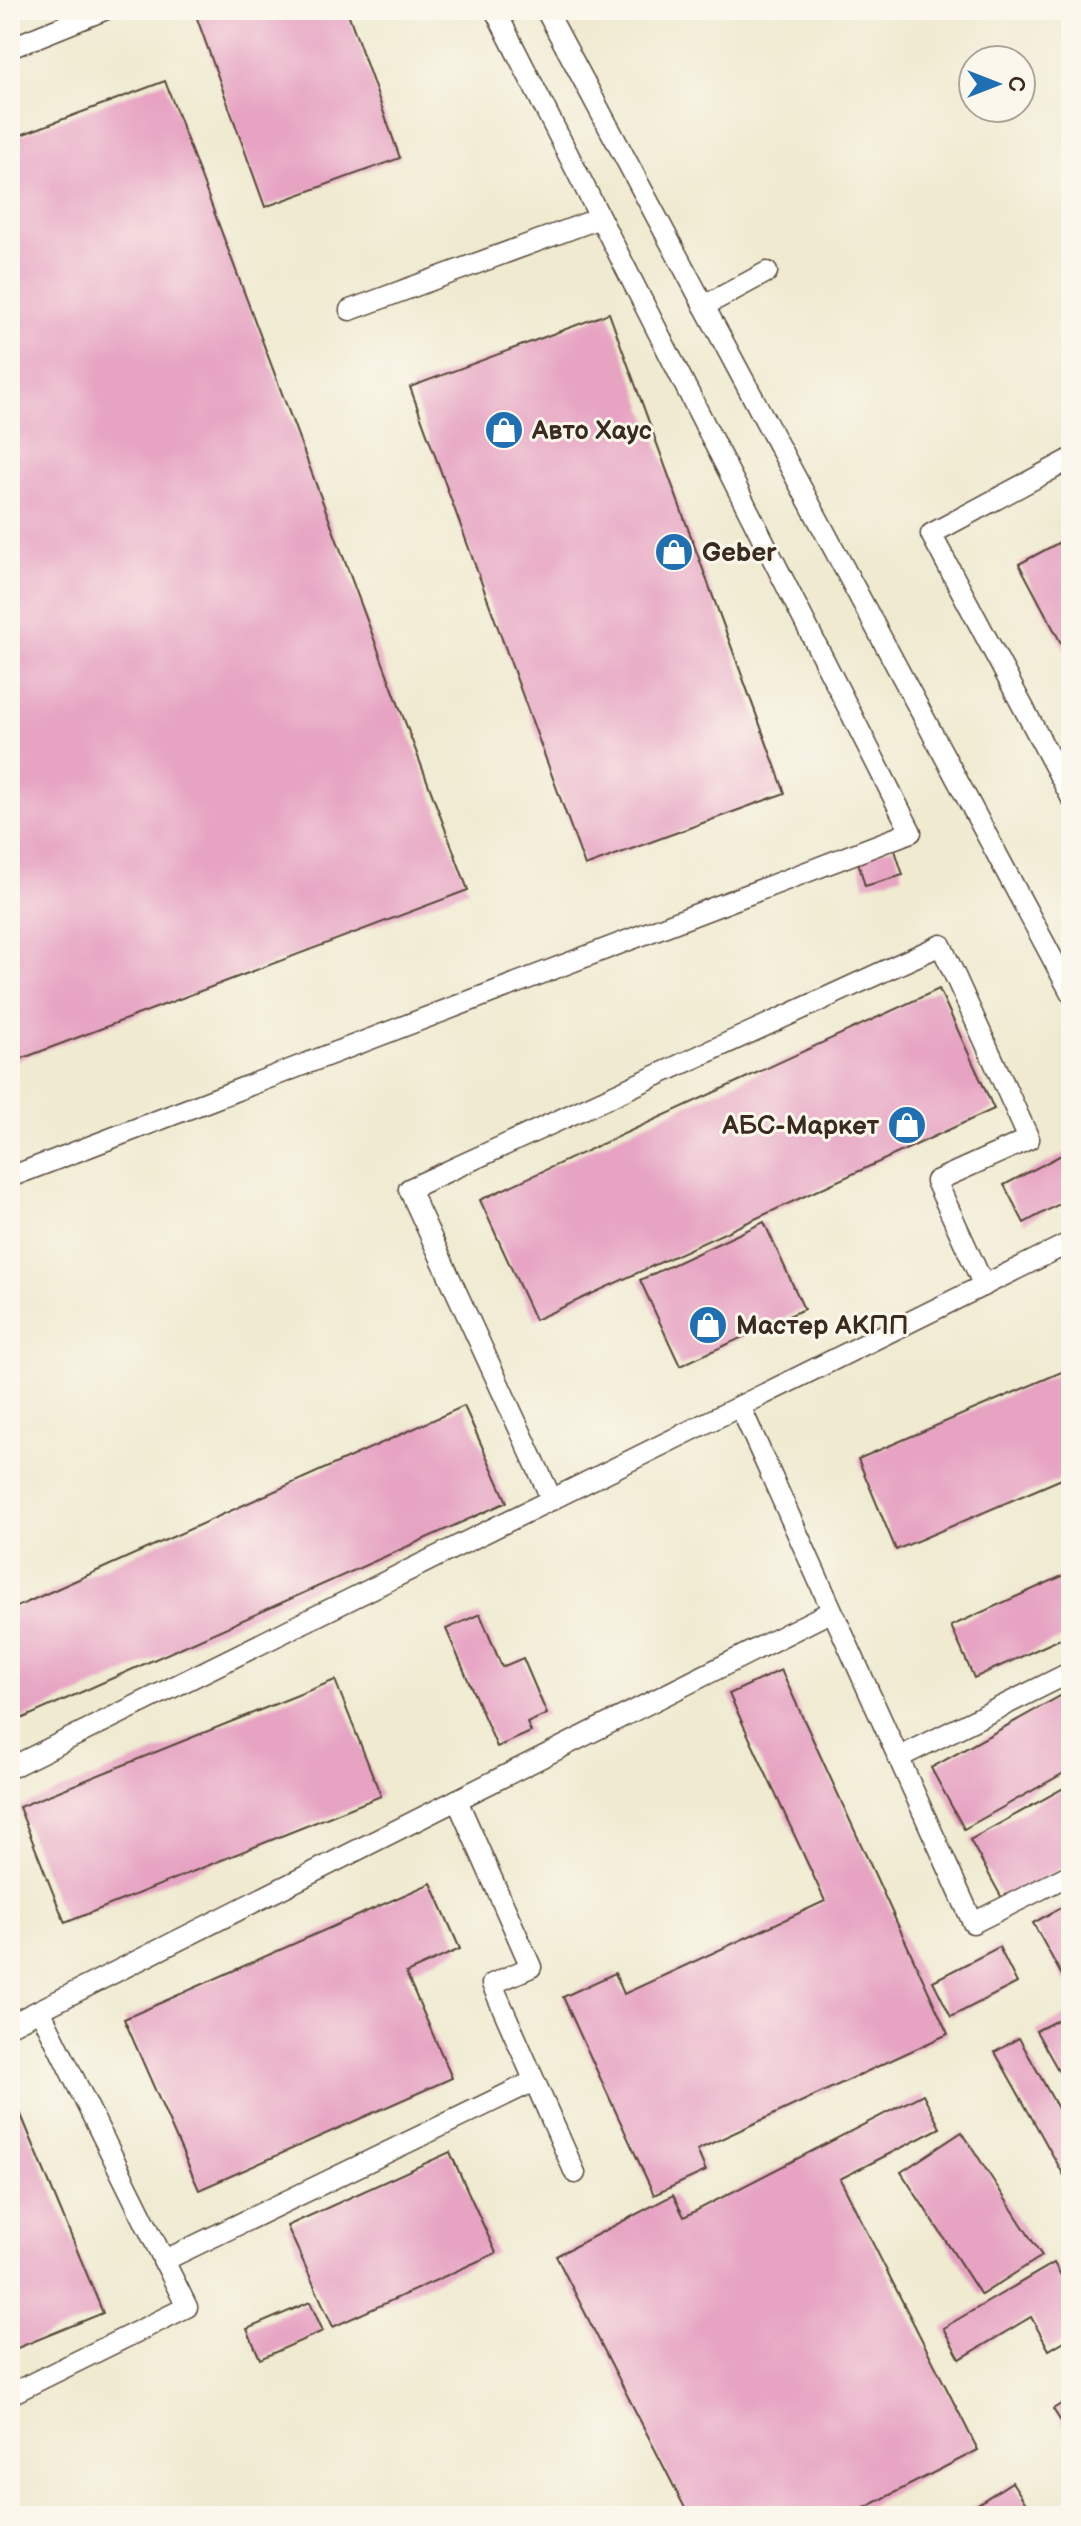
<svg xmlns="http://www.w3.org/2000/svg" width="1081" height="2526" font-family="'Balsamiq Sans',sans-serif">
  <rect width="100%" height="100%" fill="#fbf7ec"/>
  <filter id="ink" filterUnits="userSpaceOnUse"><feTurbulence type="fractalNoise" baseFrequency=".0125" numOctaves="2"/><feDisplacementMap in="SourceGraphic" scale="16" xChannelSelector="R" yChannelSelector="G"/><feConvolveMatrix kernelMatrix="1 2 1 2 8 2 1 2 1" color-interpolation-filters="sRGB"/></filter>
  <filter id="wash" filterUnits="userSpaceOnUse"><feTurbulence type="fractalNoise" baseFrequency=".006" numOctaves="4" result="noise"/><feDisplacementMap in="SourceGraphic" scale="32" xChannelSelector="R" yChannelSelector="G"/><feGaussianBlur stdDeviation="1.8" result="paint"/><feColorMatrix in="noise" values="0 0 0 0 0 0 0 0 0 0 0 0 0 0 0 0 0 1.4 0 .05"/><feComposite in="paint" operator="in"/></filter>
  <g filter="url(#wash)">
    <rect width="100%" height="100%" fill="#efead0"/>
    <g id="blocks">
      <g fill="#e6a3c2">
        <path d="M194 10H347L400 158 265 207Z"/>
        <path d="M165 81 468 890 10 1063V139Z"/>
        <path d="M609 313 785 793 585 866 410 387Z"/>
        <path d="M1071 536V662L1019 564Z"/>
        <path d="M894 847 903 875 865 886 857 858Z"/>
        <path d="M939 989 994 1109 535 1320 480 1200Z"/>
        <path d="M1071 1150V1198L1024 1223 1004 1185Z"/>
        <path d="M764 1222 804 1309 680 1366 640 1280Z"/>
        <path d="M1071 1368V1475L896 1550 858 1459Z"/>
        <path d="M464 1406 507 1502 10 1724V1610Z"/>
        <path d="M1071 1572V1634L974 1678 951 1626Z"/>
        <path d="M480 1614 502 1667 523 1658 547 1714 527 1723 531 1732 497 1747 446 1629Z"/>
        <path d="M781 1670 948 2034 697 2150 706 2171 654 2195 563 1997 615 1973 624 1994 825 1901 729 1694Z"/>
        <path d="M335 1680 381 1796 65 1923 19 1807Z"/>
        <path d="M1071 1690V1769L964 1829 931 1768Z"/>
        <path d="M1071 1784V1863L1003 1900 970 1840Z"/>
        <path d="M431 1883 460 1949 406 1973 452 2078 199 2190 124 2019Z"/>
        <path d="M1071 1902V1981L1066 1983 1033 1923Z"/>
        <path d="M999 1947 1017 1983 951 2017 933 1981Z"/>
        <path d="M1071 2013V2093L1036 2031Z"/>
        <path d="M1019 2038 1071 2132V2188L995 2052Z"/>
        <path d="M10 2088 103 2313 10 2351Z"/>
        <path d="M923 2094 940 2128 840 2179 978 2450 849 2516H689L556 2256 673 2195 684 2217Z"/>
        <path d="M962 2132 1042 2256 981 2295 901 2172Z"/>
        <path d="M450 2152 496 2253 333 2327 287 2226Z"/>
        <path d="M1054 2263 1071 2293V2337L1049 2350 1031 2317 960 2359 943 2328Z"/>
        <path d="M310 2302 323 2331 260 2359 247 2329Z"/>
        <path d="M1071 2398V2437L1053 2409Z"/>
        <path d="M1012 2482 1034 2516H959Z"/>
      </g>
    </g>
  </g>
  <g filter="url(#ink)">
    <use href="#blocks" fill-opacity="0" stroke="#564739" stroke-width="2"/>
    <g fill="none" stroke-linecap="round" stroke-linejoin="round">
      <defs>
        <g id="lane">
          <path d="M546 10 1071 993"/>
          <path d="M10 48 104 10"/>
          <path d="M704 306 767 272"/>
          <path d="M350 310 600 218"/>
          <path d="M1071 459 931 534 1071 797"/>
          <path d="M10 1177 911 832 495 10"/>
          <path d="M740 1406 973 1923 1071 1874"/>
          <path d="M552 1500 409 1189 941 945 1029 1139 936 1181 984 1286"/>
          <path d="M898 1758 1071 1672"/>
          <path d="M10 1768 1071 1242"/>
          <path d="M457 1800 531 1967 492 1984 575 2173"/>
          <path d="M10 2025 832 1611"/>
          <path d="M163 2261 534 2081"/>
          <path d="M13 2393 187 2307 40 2010"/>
        </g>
      </defs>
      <use href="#lane" stroke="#564739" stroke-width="23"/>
      <use href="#lane" stroke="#fff" stroke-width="20"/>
    </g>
  </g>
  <defs>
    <symbol id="shop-disc" viewBox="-11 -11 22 22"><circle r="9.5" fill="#1f6fb2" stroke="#fbf7ec"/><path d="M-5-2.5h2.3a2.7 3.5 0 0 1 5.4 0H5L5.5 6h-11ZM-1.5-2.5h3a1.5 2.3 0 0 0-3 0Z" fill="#fff"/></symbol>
  </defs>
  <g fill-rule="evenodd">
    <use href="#shop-disc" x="482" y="408" width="44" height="44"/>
    <use href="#shop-disc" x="652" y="530" width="44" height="44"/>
    <use href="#shop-disc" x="885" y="1103" width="44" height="44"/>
    <use href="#shop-disc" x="686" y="1303" width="44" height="44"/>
  </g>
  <g text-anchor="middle" stroke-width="6" stroke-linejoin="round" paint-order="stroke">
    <g font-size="26" font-weight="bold" fill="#3b2a1e" stroke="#fbf7ec" text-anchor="start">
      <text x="532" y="439">Авто Хаус</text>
      <text x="702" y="561">Geber</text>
      <text x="879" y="1134" text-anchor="end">АБС-Маркет</text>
      <text x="736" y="1334">Мастер АКПП</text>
    </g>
  </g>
  <rect width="1081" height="2526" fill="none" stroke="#fbf7ec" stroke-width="40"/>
  <g transform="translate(997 84) rotate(90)"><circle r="38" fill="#fbf7ec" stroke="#aea59a" stroke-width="2"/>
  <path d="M0-6L14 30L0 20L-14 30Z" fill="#1f6fb2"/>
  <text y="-12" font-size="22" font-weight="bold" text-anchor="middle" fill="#3b2a1e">С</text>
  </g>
</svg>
